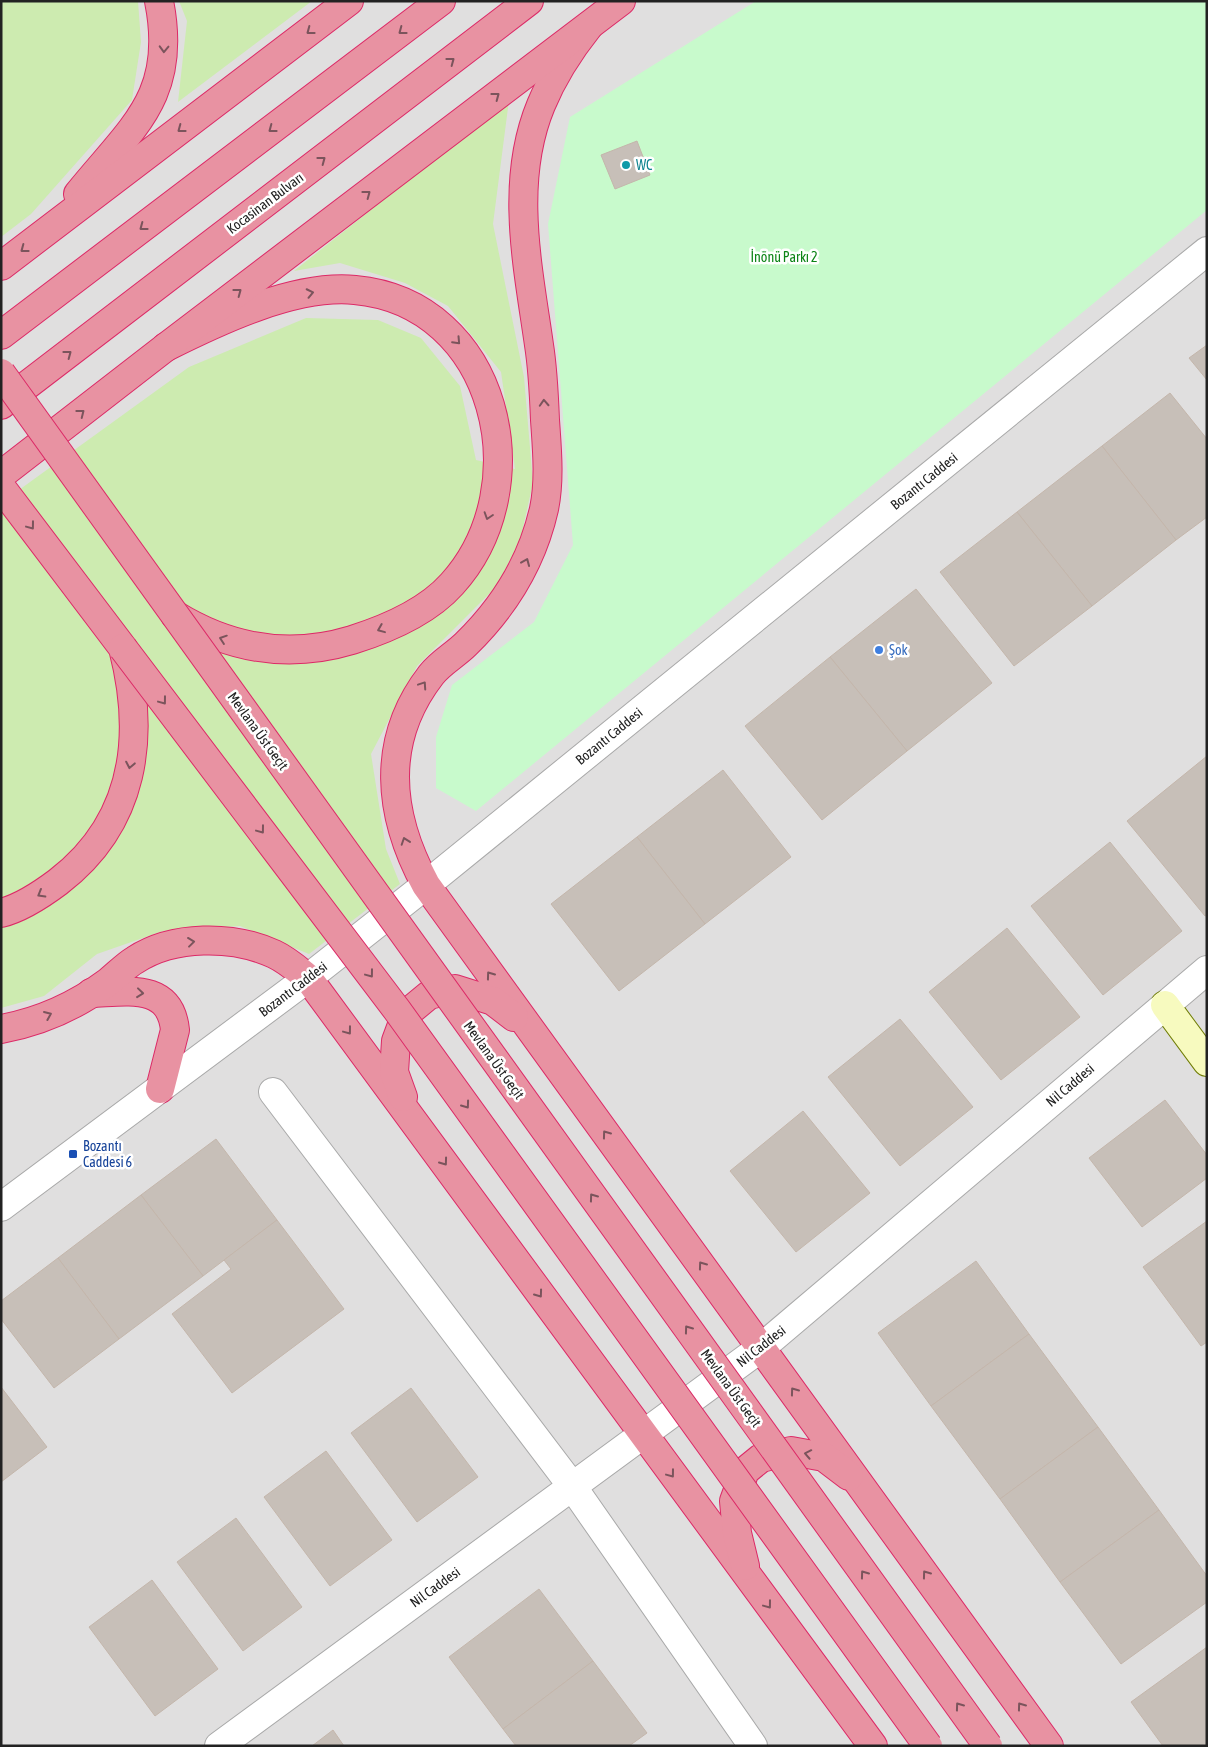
<svg xmlns="http://www.w3.org/2000/svg" width="1208" height="1747" font-family="'Asap Condensed',sans-serif">
  <rect width="100%" height="100%" fill="#f2efe9"/>
  <rect fill="#e0dfdf" x="1" y="1" width="1206" height="1745"/>
  <g fill="#cdebb0">
    <path d="M1 1H138L141 42 132 100 31 214 1 237Z"/>
    <path d="M179 1H312L178 102 187 21Z"/>
    <path d="M509 100 493 224 524 377 533 483 520 541 496 587 417 666 371 754 386 849 400 884 309 954 240 926 163 931 97 954 44 996 1 1008V503L189 367 306 318 378 320 421 338 460 386 476 460 515 469 501 372 448 306 405 283 340 263 294 271Z"/>
  </g>
  <path fill="#c8facc" d="M756 1H1207V210L476 811 436 788V737L452 685 534 622 573 545 548 224 570 117Z"/>
  <g fill="#c7bfb8" stroke="#c4b6ab">
    <path d="M637 141 650 175 615 189 601 155Z"/>
    <path d="M1207 345V380L1189 358Z"/>
    <path d="M1170 393 1207 439V517L1176 540 1102 446Z"/>
    <path d="M1102 446 1176 540 1092 606 1017 512Z"/>
    <path d="M1017 512 1092 606 1014 666 940 572Z"/>
    <path d="M916 589 992 683 907 751 830 657Z"/>
    <path d="M830 657 907 751 822 820 745 726Z"/>
    <path d="M1207 756V915L1205 916 1127 821Z"/>
    <path d="M723 770 791 857 705 924 637 837Z"/>
    <path d="M637 837 705 924 619 991 551 904Z"/>
    <path d="M1110 842 1182 931 1103 995 1031 906Z"/>
    <path d="M1007 928 1080 1017 1001 1080 929 992Z"/>
    <path d="M900 1019 973 1107 900 1166 828 1077Z"/>
    <path d="M1165 1100 1207 1155V1178L1142 1227 1089 1158Z"/>
    <path d="M803 1111 870 1193 796 1252 730 1171Z"/>
    <path d="M216 1139 277 1220 203 1276 141 1195Z"/>
    <path d="M141 1195 203 1276 119 1339 58 1258Z"/>
    <path d="M277 1220 344 1309 232 1393 172 1314 231 1269 224 1260Z"/>
    <path d="M1207 1221V1342L1201 1346 1143 1267Z"/>
    <path d="M58 1258 119 1339 54 1388 1 1319V1301Z"/>
    <path d="M976 1261 1029 1334 931 1406 878 1333Z"/>
    <path d="M1029 1334 1098 1427 1000 1499 931 1406Z"/>
    <path d="M1 1387 47 1447 1 1482Z"/>
    <path d="M411 1388 478 1477 417 1522 351 1433Z"/>
    <path d="M1098 1427 1159 1510 1060 1582 1000 1499Z"/>
    <path d="M326 1451 392 1540 330 1586 264 1497Z"/>
    <path d="M1159 1510 1207 1576V1602L1121 1664 1060 1582Z"/>
    <path d="M236 1518 302 1607 243 1651 177 1562Z"/>
    <path d="M152 1580 218 1669 155 1716 89 1627Z"/>
    <path d="M539 1589 593 1661 503 1729 449 1657Z"/>
    <path d="M1207 1647V1746H1163L1131 1702Z"/>
    <path d="M593 1661 647 1733 629 1746H516L503 1729Z"/>
    <path d="M333 1730 344 1746H312Z"/>
  </g>
  <g fill="none" stroke-linecap="round" stroke-linejoin="round">
    <defs>
      <g id="street">
        <path d="M273 1092 572 1486 753 1746"/>
        <path d="M1 1207 308 978 426 885 1207 251"/>
        <path d="M219 1746 762 1347 1207 970"/>
      </g>
      <path id="secondary" d="M1165 1005 1207 1062"/>
      <g id="highway">
        <path d="M589 26C569 51 553 76 541 105 509 182 528 267 539 345 543 370 544 395 545 420 547 449 550 480 544 509 532 562 505 606 466 644 455 655 440 663 431 675 380 741 388 815 426 885L1049 1746"/>
        <path d="M78 194C133 126 178 96 159 1"/>
        <path d="M1 266 349 1"/>
        <path d="M1 335 441 1"/>
        <path d="M166 347C218 321 295 284 355 290 498 303 540 487 452 584 427 612 387 629 352 640 289 659 230 649 175 615"/>
        <path d="M1 405 529 1"/>
        <path d="M1 475 166 347 621 1"/>
        <path d="M1 487 123 648C146 737 135 823 58 882 42 894 21 908 1 913"/>
        <path d="M91 993C126 992 170 982 175 1030L160 1089"/>
        <path d="M1 1029C39 1022 77 1005 108 982 117 975 125 966 135 960 173 935 233 935 274 954 287 960 297 969 308 978L873 1746"/>
        <path d="M403 1097 394 1072 396 1041 406 1014 429 995 455 989 493 1001 514 1017"/>
        <path d="M745 1566 737 1533 734 1501 745 1471 761 1458 791 1451 824 1457 849 1476"/>
      </g>
    </defs>
    <use href="#street" stroke="#a9a9a9" stroke-width="30"/>
    <use href="#secondary" stroke="#707d05" stroke-width="30"/>
    <use href="#highway" stroke="#dc2a67" stroke-width="30"/>
    <use href="#street" stroke="#fff" stroke-width="28"/>
    <use href="#secondary" stroke="#f7fabf" stroke-width="28"/>
    <use href="#highway" stroke="#e892a2" stroke-width="28"/>
    <defs>
      <g id="highway-bridge">
        <path d="M1 373 988 1746"/>
        <path d="M123 648 397 1010 928 1746"/>
      </g>
    </defs>
    <use href="#highway-bridge" stroke="#dc2a67" stroke-width="30" stroke-linecap="butt"/>
    <use href="#highway-bridge" stroke="#e892a2" stroke-width="28"/>
  </g>
  <defs><path id="oneway-chevron" d="M-2-3.5L2.5 0L-2 3.5" fill="none" stroke-width="1.6" stroke-linecap="round" stroke-linejoin="round" transform="scale(1.25)"/></defs>
  <g stroke="#7b545c">
    <use href="#oneway-chevron" transform="translate(310 31) rotate(143)"/>
    <use href="#oneway-chevron" transform="translate(402 31) rotate(143)"/>
    <use href="#oneway-chevron" transform="translate(164 49) rotate(92)"/>
    <use href="#oneway-chevron" transform="translate(451 61) rotate(-37)"/>
    <use href="#oneway-chevron" transform="translate(496 96) rotate(-37)"/>
    <use href="#oneway-chevron" transform="translate(181 129) rotate(143)"/>
    <use href="#oneway-chevron" transform="translate(272 129) rotate(143)"/>
    <use href="#oneway-chevron" transform="translate(322 160) rotate(-37)"/>
    <use href="#oneway-chevron" transform="translate(367 194) rotate(-37)"/>
    <use href="#oneway-chevron" transform="translate(143 227) rotate(143)"/>
    <use href="#oneway-chevron" transform="translate(24 249) rotate(143)"/>
    <use href="#oneway-chevron" transform="translate(238 292) rotate(-37)"/>
    <use href="#oneway-chevron" transform="translate(310 293) rotate(-12)"/>
    <use href="#oneway-chevron" transform="translate(457 341) rotate(47)"/>
    <use href="#oneway-chevron" transform="translate(68 354) rotate(-37)"/>
    <use href="#oneway-chevron" transform="translate(544 403) rotate(-93)"/>
    <use href="#oneway-chevron" transform="translate(81 413) rotate(-38)"/>
    <use href="#oneway-chevron" transform="translate(488 516) rotate(108)"/>
    <use href="#oneway-chevron" transform="translate(31 526) rotate(53)"/>
    <use href="#oneway-chevron" transform="translate(526 562) rotate(-67)"/>
    <use href="#oneway-chevron" transform="translate(381 629) rotate(158)"/>
    <use href="#oneway-chevron" transform="translate(223 639) rotate(-161)"/>
    <use href="#oneway-chevron" transform="translate(423 685) rotate(-56)"/>
    <use href="#oneway-chevron" transform="translate(163 701) rotate(53)"/>
    <use href="#oneway-chevron" transform="translate(130 765) rotate(101)"/>
    <use href="#oneway-chevron" transform="translate(261 830) rotate(53)"/>
    <use href="#oneway-chevron" transform="translate(405 841) rotate(-109)"/>
    <use href="#oneway-chevron" transform="translate(41 894) rotate(150)"/>
    <use href="#oneway-chevron" transform="translate(191 942) rotate(-7)"/>
    <use href="#oneway-chevron" transform="translate(370 974) rotate(53)"/>
    <use href="#oneway-chevron" transform="translate(490 975) rotate(-126)"/>
    <use href="#oneway-chevron" transform="translate(140 993) rotate(6)"/>
    <use href="#oneway-chevron" transform="translate(48 1015) rotate(-23)"/>
    <use href="#oneway-chevron" transform="translate(348 1031) rotate(53)"/>
    <use href="#oneway-chevron" transform="translate(466 1105) rotate(54)"/>
    <use href="#oneway-chevron" transform="translate(606 1134) rotate(-126)"/>
    <use href="#oneway-chevron" transform="translate(444 1162) rotate(54)"/>
    <use href="#oneway-chevron" transform="translate(593 1197) rotate(-126)"/>
    <use href="#oneway-chevron" transform="translate(702 1265) rotate(-126)"/>
    <use href="#oneway-chevron" transform="translate(539 1294) rotate(54)"/>
    <use href="#oneway-chevron" transform="translate(688 1329) rotate(-126)"/>
    <use href="#oneway-chevron" transform="translate(794 1391) rotate(-126)"/>
    <use href="#oneway-chevron" transform="translate(808 1454) rotate(-169)"/>
    <use href="#oneway-chevron" transform="translate(671 1474) rotate(53)"/>
    <use href="#oneway-chevron" transform="translate(864 1574) rotate(-126)"/>
    <use href="#oneway-chevron" transform="translate(926 1574) rotate(-126)"/>
    <use href="#oneway-chevron" transform="translate(768 1605) rotate(53)"/>
    <use href="#oneway-chevron" transform="translate(959 1706) rotate(-126)"/>
    <use href="#oneway-chevron" transform="translate(1021 1706) rotate(-126)"/>
  </g>
  <circle fill="#0f9aa8" stroke="#fff" stroke-width="2" cx="626" cy="165" r="5"/>
  <circle fill="#3f7fe0" stroke="#fff" stroke-width="2" cx="879" cy="650" r="5"/>
  <rect fill="#1a4fb4" stroke="#fff" stroke-width="2" x="68" y="1149" width="10" height="10" rx="2.5"/>
  <g text-anchor="middle" stroke-width="5" stroke-linejoin="round" paint-order="stroke">
    <g font-size="14" fill="#0d838f" stroke="#fff" text-anchor="start">
      <text x="636" y="170">WC</text>
    </g>
    <g font-size="14" fill="#222" stroke="#fff">
      <text transform="translate(265 203) rotate(-37)" y="5">Kocasinan Bulvarı</text>
      <text transform="translate(924 481) rotate(-39)" y="5">Bozantı Caddesi</text>
      <text transform="translate(258 731) rotate(54)" y="5">Mevlana Üst Geçit</text>
      <text transform="translate(609 736) rotate(-39)" y="5">Bozantı Caddesi</text>
      <text transform="translate(293 989) rotate(-37)" y="5">Bozantı Caddesi</text>
      <text transform="translate(494 1060) rotate(54)" y="5">Mevlana Üst Geçit</text>
      <text transform="translate(1070 1085) rotate(-40)" y="5">Nil Caddesi</text>
      <text transform="translate(761 1346) rotate(-38)" y="5">Nil Caddesi</text>
      <text transform="translate(731 1388) rotate(54)" y="5">Mevlana Üst Geçit</text>
      <text transform="translate(435 1587) rotate(-36)" y="5">Nil Caddesi</text>
    </g>
    <g font-size="14" fill="#0c8416" stroke="#fff">
      <text x="784" y="262">İnönü Parkı 2</text>
    </g>
    <g font-size="14" fill="#366cbe" stroke="#fff" text-anchor="start">
      <text x="889" y="655">Şok</text>
    </g>
    <g font-size="14" fill="#164399" stroke="#fff" text-anchor="start">
      <text x="83" y="1151">Bozantı<tspan x="83" dy="16">Caddesi 6</tspan></text>
    </g>
  </g>
  <rect width="1208" height="1747" fill="none" stroke="#222222" stroke-width="5"/>
</svg>
